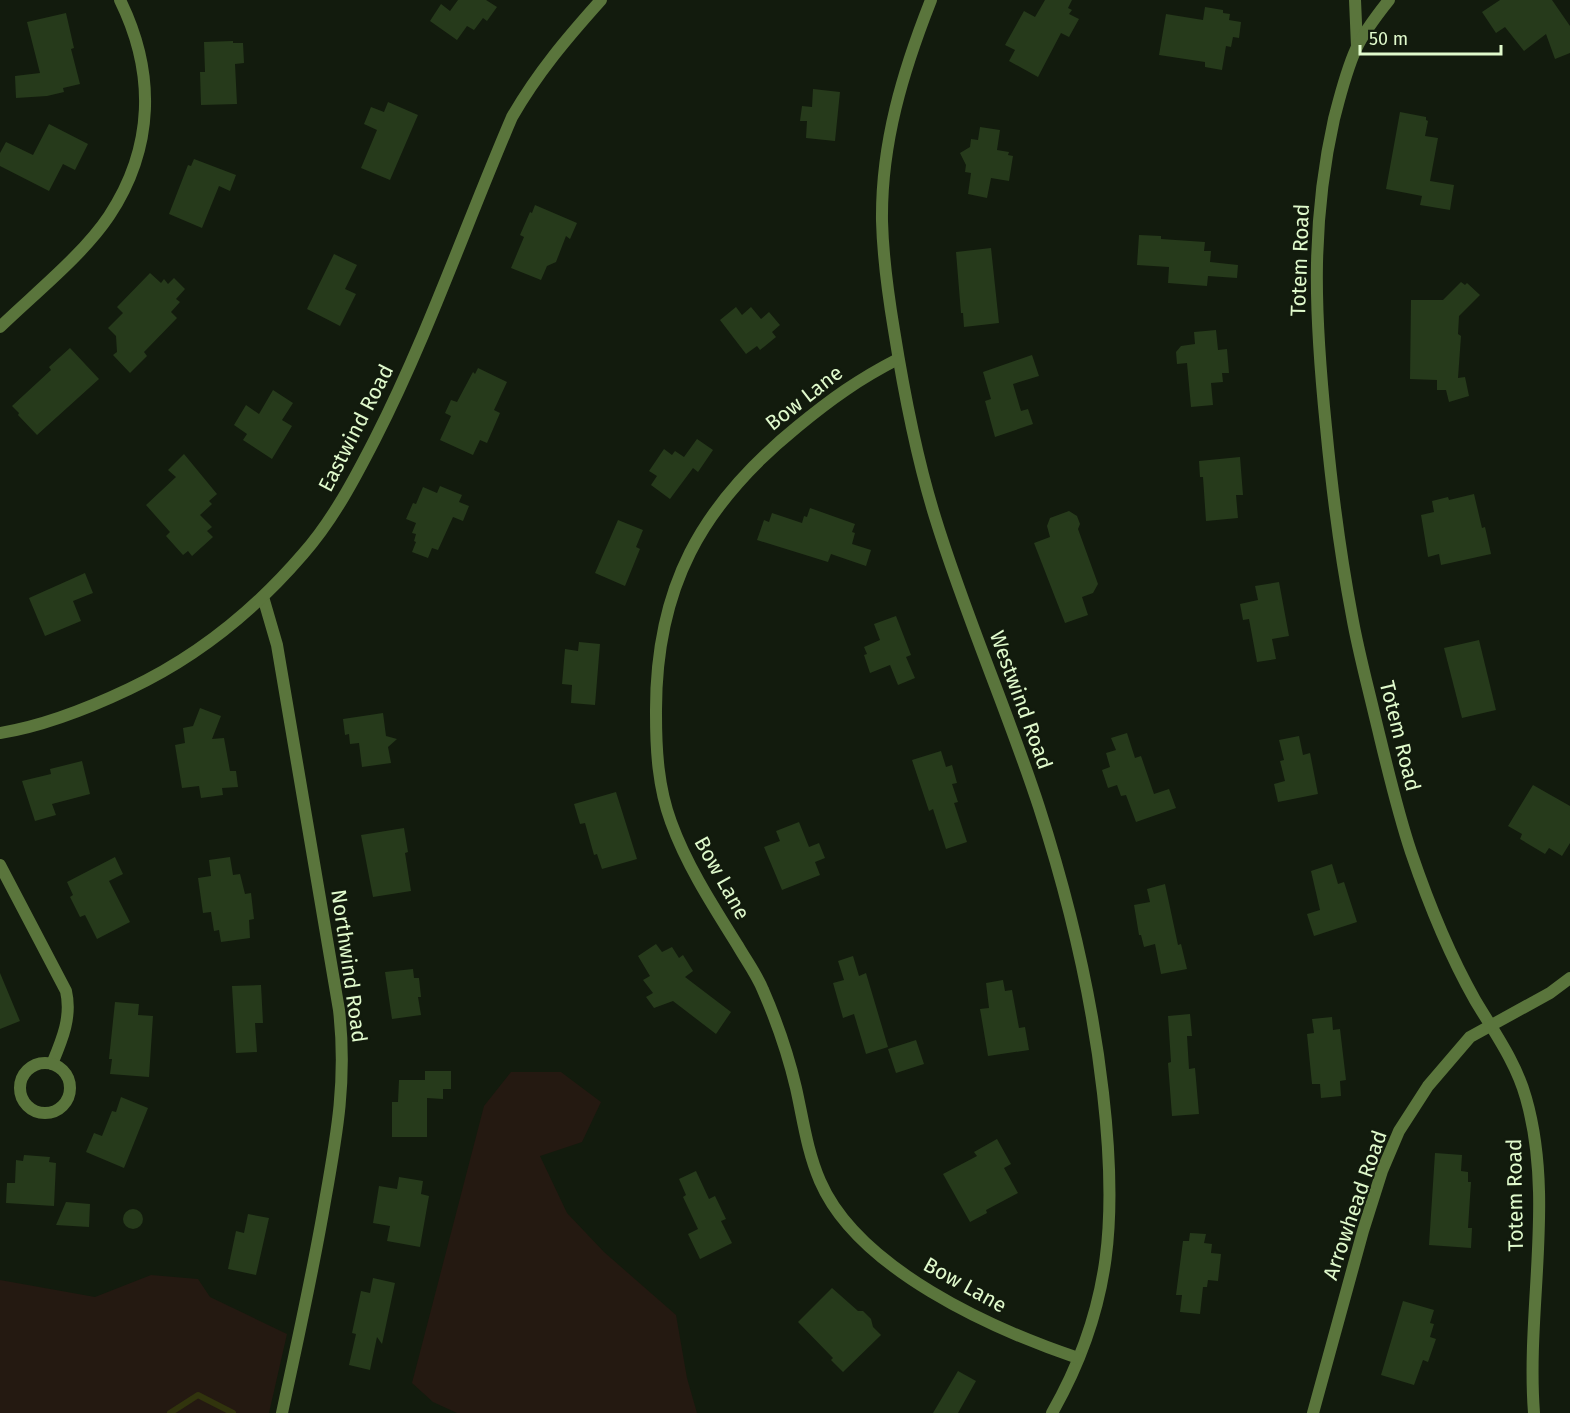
<svg xmlns="http://www.w3.org/2000/svg" width="1570" height="1413" font-family="'Fira Sans',sans-serif">
  <rect width="100%" height="100%" fill="#121b0d"/>
  <g fill="#241911">
    <path d="M511 1072H561L601 1102 582 1142 540 1156 567 1213 604 1252 676 1315 687 1378 697 1413H457L433 1402 412 1383 484 1106Z"/>
    <path d="M151 1275 198 1279 210 1297 287 1334 269 1413H0V1280L95 1297Z"/>
  </g>
  <g fill="none" stroke-linecap="round" stroke-linejoin="round">
    <path stroke="#31340d" stroke-width="6" d="M170 1413 198 1395 233 1413"/>
  </g>
  <g fill="#263a1b">
    <path d="M458 0H486L497 7 487 21 483 18 474 30 467 26 457 40 430 21 441 4 450 11Z"/>
    <path d="M1045 0H1072L1068 8 1072 10 1069 14 1079 19 1069 37 1061 33 1038 77 1009 61 1015 50 1005 45 1024 11 1035 17Z"/>
    <path d="M1500 0H1552L1570 26V53L1555 59 1546 34 1524 51 1505 27 1496 33 1482 12Z"/>
    <path d="M1205 7 1223 10V13L1230 14 1229 20 1241 22 1239 38 1233 37 1231 47 1226 46 1222 70 1205 67V62L1159 55 1166 14 1203 20Z"/>
    <path d="M66 13 74 48 71 49 80 84 63 88 64 92 47 96 16 98 15 76 40 73 27 22Z"/>
    <path d="M233 41V43H243L244 63 235 64 237 104 201 105 200 72H205L204 42Z"/>
    <path d="M813 89 840 92 835 141 806 138 807 121H800L802 106 812 107Z"/>
    <path d="M388 102 418 115 390 180 361 168 377 130 364 124 371 107 384 112Z"/>
    <path d="M1400 112 1426 117V120L1428 121 1425 136 1438 138 1430 181 1454 185 1450 210 1420 205 1422 196 1386 189Z"/>
    <path d="M49 124 88 144 75 170 63 164 49 191 0 166V153L6 142 33 155Z"/>
    <path d="M980 127 1000 130 997 150 1009 152 1008 155 1013 156 1009 181 991 178 987 198 968 194 971 173 965 172 966 165 960 153 970 147 971 139 978 140Z"/>
    <path d="M194 159 236 175 230 191 219 186 202 228 169 214 188 165 191 166Z"/>
    <path d="M535 205 577 223 570 239 566 236 556 262 547 266 541 280 511 268 524 237 520 235 530 212 532 213Z"/>
    <path d="M1139 235 1161 236V239L1205 242 1204 251H1211L1210 262 1238 265 1237 278 1208 276 1207 286 1168 283 1169 267 1137 265Z"/>
    <path d="M991 248 999 323 964 327 963 313H961L956 252Z"/>
    <path d="M334 254 357 265 345 289 356 294 340 326 307 309Z"/>
    <path d="M150 273 161 283 164 279 168 284 174 278 185 289 176 299 180 302 171 312 177 318 144 352 147 356 130 373 113 355 117 352 116 336 108 328 123 313 117 307Z"/>
    <path d="M1461 282 1465 285 1467 283 1480 295 1459 316 1458 334 1461 336 1458 378 1465 377 1469 396 1449 402 1446 390H1437V380L1410 379 1411 300H1443Z"/>
    <path d="M736 307 742 315 751 307 761 319 769 312 780 325 772 332 776 337 760 350 757 346 746 354 720 320Z"/>
    <path d="M1216 330 1218 350 1227 349 1229 373H1222L1223 382 1211 383 1213 405 1191 407 1187 363 1177 364 1176 352 1181 346 1195 344 1194 332Z"/>
    <path d="M70 348 99 379 37 435 18 415 19 413 12 406 51 370 49 367Z"/>
    <path d="M1032 355 1039 376 1013 384 1021 411 1028 409 1033 424 995 437 985 401 991 399 983 372Z"/>
    <path d="M478 368 507 382 494 410 500 413 487 443 480 440 473 455 440 440 451 416 445 413 451 400 457 402 473 372 475 374Z"/>
    <path d="M273 390 293 403 282 420 292 426 272 459 243 440 247 434 234 425 246 405 259 414Z"/>
    <path d="M697 439 713 450 698 472 693 468 670 499 651 485 657 476 649 471 664 449 672 455 675 451 684 457Z"/>
    <path d="M184 454 217 494 209 501 212 504 200 515 212 527 207 531 213 537 192 556 188 551 183 555 166 536 170 532 146 505 176 477 168 470Z"/>
    <path d="M1240 457 1243 495H1236L1238 518 1206 521 1203 477H1200L1199 461Z"/>
    <path d="M440 486 462 495 459 502 469 506 463 521 453 517 438 550 432 548 428 558 412 552 416 542 414 541 416 534 412 533 416 523 406 519 413 503 416 504 423 487 437 493Z"/>
    <path d="M1474 494 1482 528 1485 527 1491 554 1441 565 1439 554 1428 557 1421 515 1434 512 1432 501 1448 497 1449 500Z"/>
    <path d="M810 508 855 524 852 532 855 533 852 544 871 550 866 566 831 554 828 562 757 540 764 520 769 522 772 513 802 523 804 516 807 517Z"/>
    <path d="M1069 511 1077 516 1080 524 1078 529 1098 584 1093 593 1082 597 1088 615 1065 623 1034 543 1050 537 1047 526 1050 518Z"/>
    <path d="M618 520 643 530 636 547 640 549 625 586 595 573Z"/>
    <path d="M85 573 93 593 73 601 81 621 45 636 29 598Z"/>
    <path d="M1279 582 1289 636 1272 639 1276 659 1257 662 1249 619 1243 620 1240 604 1258 600 1255 586Z"/>
    <path d="M896 616 911 655 906 657 915 678 898 685 890 665 870 673 864 655 867 654 864 647 880 640 874 624Z"/>
    <path d="M1479 640 1496 710 1462 718 1444 648Z"/>
    <path d="M579 642 600 644 595 705 571 703 572 685 562 684 565 649 578 651Z"/>
    <path d="M200 708 221 716 212 739 224 738 230 771H236L238 787 222 788 223 795 201 798 199 786 182 788 175 745 185 743 183 728 193 726Z"/>
    <path d="M383 713 386 736 397 739 388 747 391 763 362 767 359 743 350 744 349 734 345 735 343 719Z"/>
    <path d="M1127 733 1135 758 1141 756 1154 794 1169 789 1176 808 1136 822 1126 795 1121 796 1117 785 1108 788 1102 770 1110 767 1106 753 1116 750 1111 738Z"/>
    <path d="M1299 736 1303 755 1310 753 1318 794 1278 802 1274 784 1285 781 1280 761 1284 760 1279 740Z"/>
    <path d="M941 751 946 767 952 765 957 783 952 784 958 802 954 803 967 842 946 849 933 809 929 811 912 760Z"/>
    <path d="M82 761 90 794 52 804 56 815 35 821 22 781 51 774 50 769Z"/>
    <path d="M1533 785 1570 806V843L1562 856 1549 848 1545 854 1520 839 1522 834 1508 826Z"/>
    <path d="M616 792 637 859 602 869 597 854 594 855 585 823 580 824 574 804Z"/>
    <path d="M799 822 809 847 819 843 825 858 815 862 820 875 782 890 764 847 780 841 776 831Z"/>
    <path d="M404 828 408 852 405 853 411 891 373 897 361 835Z"/>
    <path d="M115 857 123 874 109 881 130 922 97 939 85 915 80 917 70 897 73 895 67 882Z"/>
    <path d="M230 857 233 875 240 874 245 894 251 893 254 919 249 920 250 938 221 942 219 930 214 931 211 912 203 913 198 878 211 876 209 860Z"/>
    <path d="M1332 864 1338 884 1344 882 1357 922 1314 936 1307 914 1320 910 1311 871Z"/>
    <path d="M1165 884 1178 945 1181 944 1187 969 1161 974 1155 944 1144 947 1141 935H1139L1134 905 1150 902 1147 889Z"/>
    <path d="M656 944 662 952 672 947 679 958 683 955 693 971 685 977 731 1012 716 1034 673 1001 654 1008 646 997 653 993 643 980 650 976 638 956Z"/>
    <path d="M853 956 859 976 866 973 888 1047 866 1054 854 1014 843 1018 833 983 844 980 838 961Z"/>
    <path d="M413 969 414 978H419L421 997H418L421 1015 392 1019 385 972Z"/>
    <path d="M0 973 20 1021 0 1029Z"/>
    <path d="M1003 980 1005 991 1012 990 1019 1028 1025 1027 1029 1050 988 1056 980 1009 989 1008 986 983Z"/>
    <path d="M261 985 263 1023H255L257 1052 236 1053 232 986Z"/>
    <path d="M115 1002 139 1004 138 1015 153 1016 149 1077 110 1074 112 1059H109Z"/>
    <path d="M1190 1014 1192 1036H1187L1189 1069 1195 1068 1199 1114 1172 1116 1168 1063 1171 1062 1168 1016Z"/>
    <path d="M1332 1017 1333 1030 1340 1029 1346 1080 1340 1081 1341 1096 1321 1098 1320 1084H1312L1307 1034 1314 1033 1312 1019Z"/>
    <path d="M916 1040 924 1064 896 1073 888 1049Z"/>
    <path d="M425 1071H451V1089H443V1099L427 1098V1137H392V1102H398L399 1080H425Z"/>
    <path d="M121 1097 148 1108 124 1168 86 1152 94 1133 102 1136 112 1111 116 1112Z"/>
    <path d="M997 1139 1011 1164 1004 1168 1018 1193 986 1210 987 1213 970 1222 943 1174 977 1156 974 1152Z"/>
    <path d="M1435 1153 1462 1155 1461 1171 1468 1172V1182H1471L1468 1228H1472L1471 1248 1429 1245Z"/>
    <path d="M24 1155 50 1157 49 1162 56 1163 54 1206 6 1203 7 1183H15L16 1160 23 1161Z"/>
    <path d="M696 1171 709 1199 715 1196 726 1219 721 1221 732 1243 700 1259 688 1234 698 1229 683 1197 686 1195 679 1179Z"/>
    <path d="M399 1177 423 1181 421 1194 429 1196 420 1247 387 1241 390 1226 373 1223 379 1186 397 1189Z"/>
    <path d="M66 1202 90 1204 89 1227 56 1225Z"/>
    <circle cx="133" cy="1219" r="10"/>
    <path d="M248 1214 269 1218 256 1275 228 1269 236 1231 244 1233Z"/>
    <path d="M1190 1233 1206 1234 1204 1243 1212 1244 1211 1253 1221 1254 1218 1281 1208 1280 1207 1287H1203L1200 1314 1180 1312 1182 1295H1176L1183 1241H1189Z"/>
    <path d="M373 1278 395 1283 382 1344 377 1337 370 1370 349 1365 356 1334 352 1333 361 1291 370 1293Z"/>
    <path d="M832 1288 858 1311H863L871 1319 873 1327 881 1335 843 1372 831 1360 833 1358 798 1322Z"/>
    <path d="M1403 1301 1434 1310 1430 1323 1434 1324 1430 1337 1436 1339 1428 1362 1423 1360 1414 1385 1381 1375Z"/>
    <path d="M958 1371 976 1381 958 1413H933Z"/>
  </g>
  <g fill="none" stroke-linecap="round" stroke-linejoin="round">
    <g stroke="#5a753c" stroke-width="12">
      <path d="M931 0C903 71 881 143 882 221 883 258 888 294 894 330 904 393 916 456 935 517 965 615 1007 709 1039 807 1069 900 1092 996 1103 1093 1117 1214 1113 1306 1052 1413"/>
      <path d="M1355 0 1357 46"/>
      <path d="M1389 0C1377 15 1364 32 1356 49 1346 71 1340 96 1334 119 1310 226 1315 319 1326 427 1332 490 1340 553 1352 616 1358 650 1367 683 1375 717 1386 762 1396 807 1411 852 1428 902 1449 954 1475 1000 1494 1032 1516 1062 1526 1098 1555 1199 1526 1309 1534 1413"/>
      <path d="M0 327C34 294 83 255 109 216 154 148 156 73 120 0"/>
      <path d="M898 359C859 379 831 399 797 427 701 505 655 588 656 714 656 750 658 787 671 822 687 866 713 906 738 946 746 960 757 975 763 990 777 1022 788 1054 796 1088 803 1119 807 1151 820 1181 858 1269 992 1329 1078 1358"/>
      <path d="M263 597 277 645 339 1010C347 1079 337 1134 325 1201 313 1272 297 1343 282 1413"/>
      <path d="M0 733C44 726 89 708 129 689 197 657 254 611 303 554 333 520 355 478 375 439 428 335 466 224 512 117 538 72 567 38 601 0"/>
      <path d="M0 865 66 991C72 1017 62 1040 52 1064"/>
      <circle cx="45" cy="1088" r="25"/>
      <path d="M1313 1413 1363 1231 1382 1171 1399 1131 1428 1086 1470 1037 1550 993 1570 978"/>
    </g>
  </g>
  <g text-anchor="middle" stroke-width="4.5" stroke-linejoin="round" paint-order="stroke">
    <g font-size="21" fill="#e0facc" stroke="#121b0d">
      <text transform="translate(1300 260) rotate(-88)" y="7">Totem Road</text>
      <text transform="translate(804 398) rotate(-38)" y="7">Bow Lane</text>
      <text transform="translate(356 428) rotate(-63)" y="7">Eastwind Road</text>
      <text transform="translate(1021 700) rotate(70)" y="7">Westwind Road</text>
      <text transform="translate(1400 736) rotate(76)" y="7">Totem Road</text>
      <text transform="translate(722 878) rotate(61)" y="7">Bow Lane</text>
      <text transform="translate(349 966) rotate(82)" y="7">Northwind Road</text>
      <text transform="translate(1515 1195) rotate(-91)" y="7">Totem Road</text>
      <text transform="translate(1355 1205) rotate(-71)" y="7">Arrowhead Road</text>
      <text transform="translate(965 1285) rotate(29)" y="7">Bow Lane</text>
    </g>
  </g>
  <path d="M1360 45v9h141v-9" fill="none" stroke="#e0facc" stroke-width="3"/>
  <text x="1369" y="45" font-size="18" fill="#e0facc" stroke="#121b0d" stroke-width="4.5" paint-order="stroke">50 m</text>
</svg>
